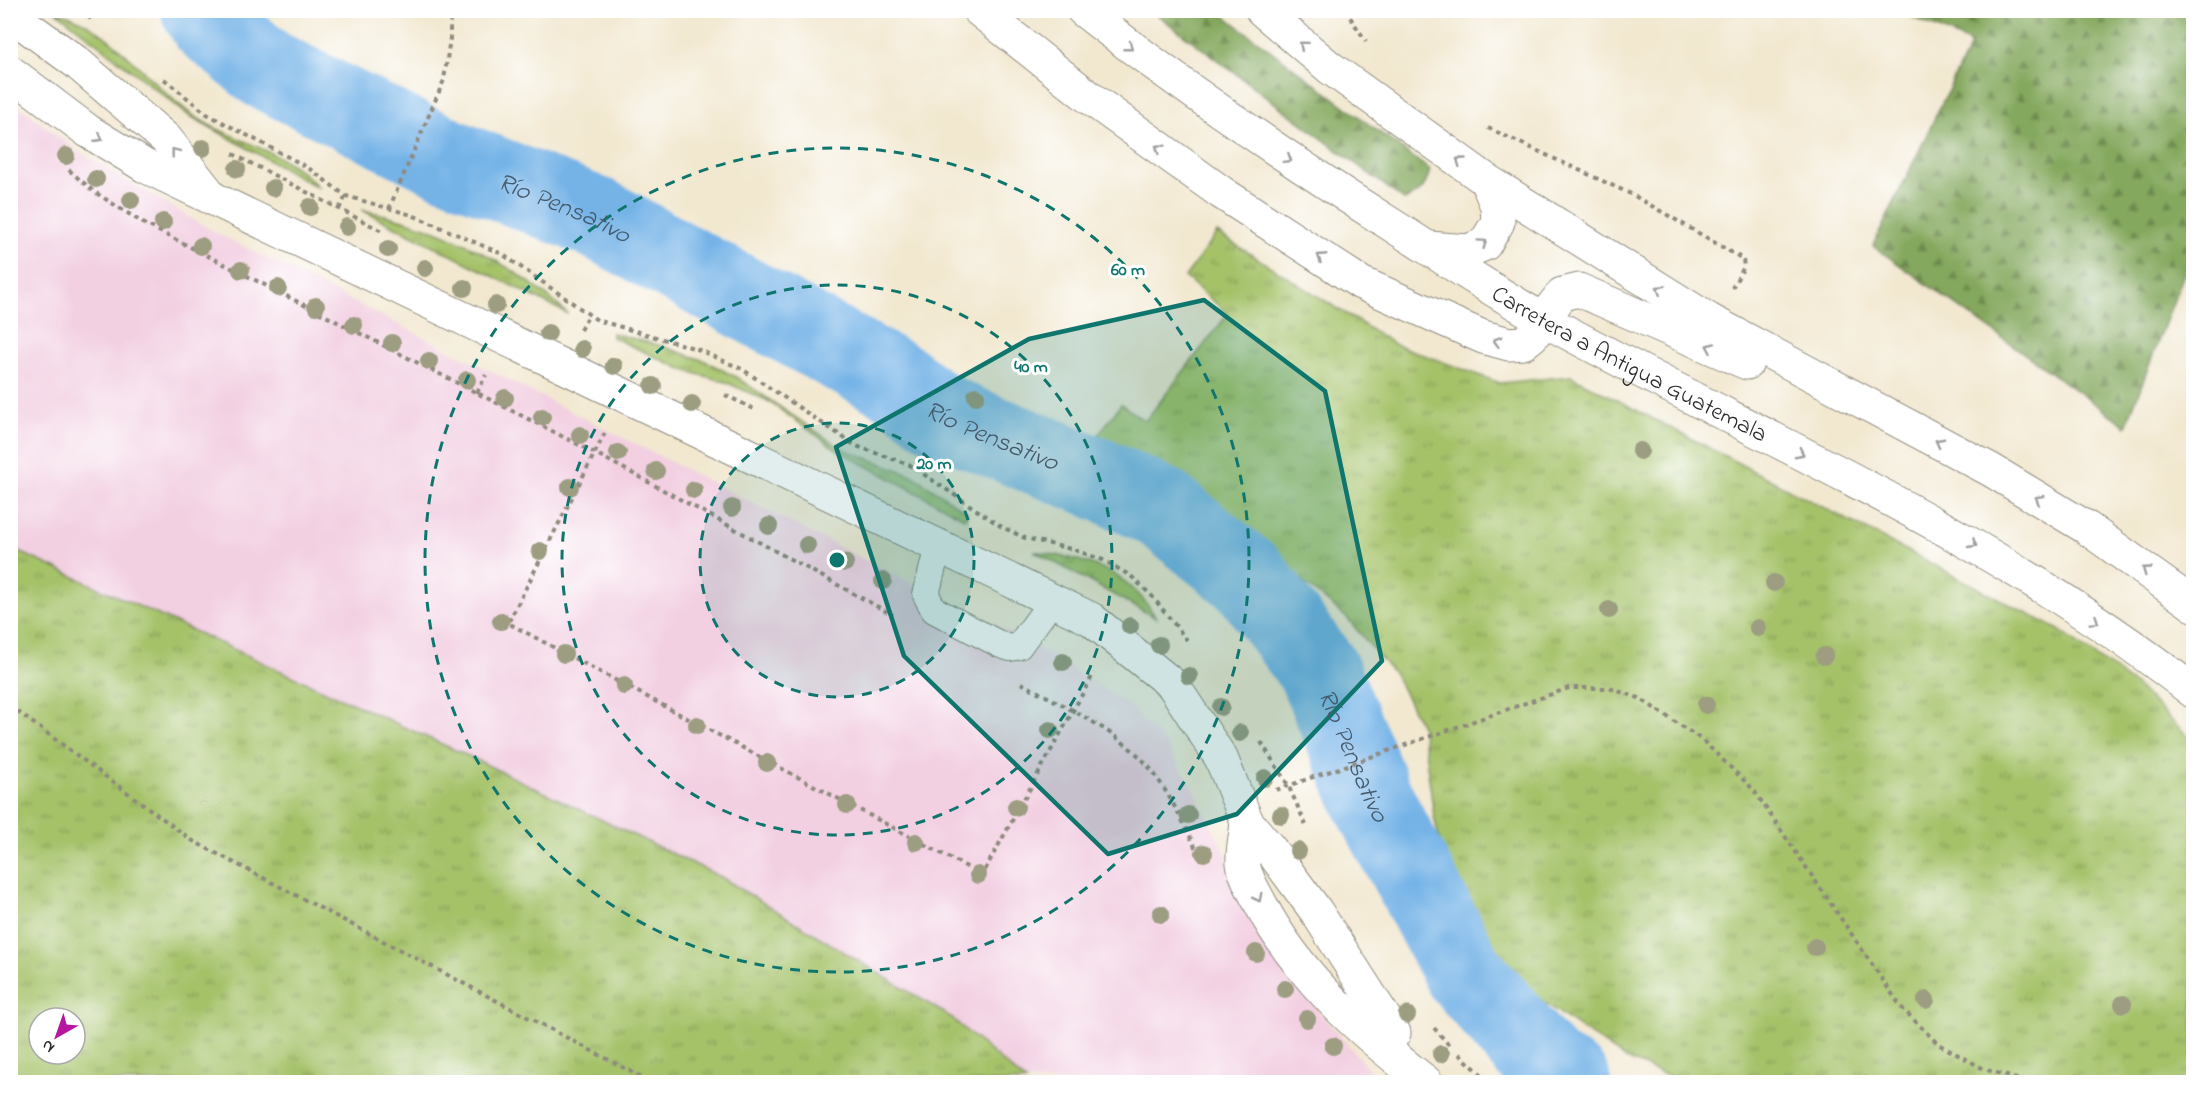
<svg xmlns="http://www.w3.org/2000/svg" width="2204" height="1093" font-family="'Indie Flower',sans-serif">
  <defs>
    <pattern id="grass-tufts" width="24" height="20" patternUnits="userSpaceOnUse" patternTransform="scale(1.5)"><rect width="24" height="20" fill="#a5c269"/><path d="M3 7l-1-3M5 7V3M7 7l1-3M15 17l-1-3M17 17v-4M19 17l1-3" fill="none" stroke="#879e57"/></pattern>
    <pattern id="forest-firs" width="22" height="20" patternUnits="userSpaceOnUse" patternTransform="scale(1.5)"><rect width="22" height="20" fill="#84a85d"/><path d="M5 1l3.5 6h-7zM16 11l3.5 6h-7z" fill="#6c894d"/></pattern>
  </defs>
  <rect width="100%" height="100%" fill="#fff"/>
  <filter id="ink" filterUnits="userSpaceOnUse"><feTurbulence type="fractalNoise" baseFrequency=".0167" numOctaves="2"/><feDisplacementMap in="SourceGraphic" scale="12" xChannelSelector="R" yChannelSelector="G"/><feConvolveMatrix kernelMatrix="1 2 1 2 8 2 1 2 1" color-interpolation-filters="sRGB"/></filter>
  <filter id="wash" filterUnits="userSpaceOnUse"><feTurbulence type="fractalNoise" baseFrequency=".008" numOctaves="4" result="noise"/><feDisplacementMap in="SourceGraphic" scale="24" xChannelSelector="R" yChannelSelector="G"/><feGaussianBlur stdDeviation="1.35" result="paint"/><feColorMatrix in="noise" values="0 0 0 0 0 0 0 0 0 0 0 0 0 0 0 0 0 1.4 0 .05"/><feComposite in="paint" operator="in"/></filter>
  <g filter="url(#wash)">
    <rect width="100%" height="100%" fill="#f2e8d0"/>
    <path fill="#f2cfe1" d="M10 99 77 151 213 231 1038 647 1128 704 1165 743 1191 784 1261 925 1316 1008 1380 1082H1026L949 1016 721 877 477 760 11 548Z"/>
    <g fill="url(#grass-tufts)" stroke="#68764a" stroke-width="1.5" fill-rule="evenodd">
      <path d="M56 11C111 25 145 81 190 113 231 142 284 148 319 188L188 115Z"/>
      <path d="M362 210C441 225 509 260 568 314Z"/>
      <path d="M1217 233 1394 344 1500 383 1571 376 2059 630 2137 687 2193 741V1082H1683L1626 1059 1579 1027 1527 990 1476 937 1448 876 1434 816 1422 728 1395 675 1348 619 1186 485 1097 437 1121 404 1145 421 1228 314 1185 277Z"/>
      <path d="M612 333 659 345 705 361 736 377 841 448 912 475 967 512V516L964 518 839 451 766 400 723 381 686 371 612 337Z"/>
      <path d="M11 548 477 760 721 877 949 1016 1026 1082H11ZM39 1018H75V1054H39Z"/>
      <path d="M1034 551C1089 561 1126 567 1156 618Z"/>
    </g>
    <g fill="url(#forest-firs)" stroke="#586a44" stroke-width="1.5">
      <path d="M1152 11H1218L1430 170C1426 187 1421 193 1404 200Z"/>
      <path d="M1898 11H2193V250L2126 426 1873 246 1971 43Z"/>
    </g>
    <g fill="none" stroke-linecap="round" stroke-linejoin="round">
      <path stroke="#74b3e7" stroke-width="82" id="s1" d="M202 10 210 23 266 69 446 158 597 218 898 382 934 410 964 425 1095 477 1160 507 1250 579 1318 670 1372 798 1463 971 1548 1070 1570 1082"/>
    </g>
  </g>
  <g filter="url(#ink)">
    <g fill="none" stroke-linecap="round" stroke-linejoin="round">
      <defs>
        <path id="service" d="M938 546 926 595 934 610 1001 645 1010 648 1019 646 1052 601"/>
        <g id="minor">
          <path d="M10 14 76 62 166 139 207 191"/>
          <path d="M10 72 88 131 145 166 1091 619 1173 685 1221 758 1247 822 1270 849 1316 911 1394 1033"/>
          <path d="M1247 822C1246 835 1242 850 1243 863 1245 876 1253 890 1259 901 1297 976 1361 1032 1426 1082"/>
        </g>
        <path id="tertiary" d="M979 10 1090 98 1222 193 1361 283 1483 337 1509 344 1523 343 1533 335 1543 319"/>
        <g id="primary">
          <path id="s2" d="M1083 10C1184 89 1288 159 1395 227 1445 259 1494 292 1546 321 1764 440 1997 537 2194 692"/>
          <path d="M1262 10 1329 67 1486 180 1709 320 1991 470 2087 528 2194 605"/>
          <path d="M1429 248 1468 251 1485 244 1498 222 1497 206 1486 180"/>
          <path d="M1543 319 1562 294 1579 290 1747 363"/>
        </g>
      </defs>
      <use href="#service" stroke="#8e8a7e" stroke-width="28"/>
      <use href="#minor" stroke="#8e8a7e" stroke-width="35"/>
      <use href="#tertiary" stroke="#8e8a7e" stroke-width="35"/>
      <use href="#primary" stroke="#8e8a7e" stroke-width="35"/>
      <g stroke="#8e8a7e" stroke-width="4" stroke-dasharray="4.5 4.5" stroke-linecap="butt">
        <path d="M81 10 91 19"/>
        <path d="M1345 10 1366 41"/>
        <path d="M164 79 207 114 307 167 346 196 412 215 502 254 597 320 697 349 742 369 856 446 910 465 1002 527 1025 538 1075 550 1103 560 1131 576 1152 596 1187 640"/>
        <path d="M1488 128 1633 195 1743 259 1744 267 1732 288"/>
        <path d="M233 154 384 232"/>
        <path d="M69 170 93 191 143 223 595 453 893 615"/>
        <path d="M339 209 346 196"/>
        <path d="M389 209 444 80 450 38V10"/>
        <path d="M580 330 589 315"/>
        <path d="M477 393 486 375"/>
        <path d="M725 395 756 410"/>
        <path d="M605 433 508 623 982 875 1094 673"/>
        <path d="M1021 683C1062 705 1119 731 1149 767 1171 795 1185 827 1201 859"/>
        <path d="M10 706 193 841 651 1082"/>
        <path d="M1261 742 1288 785 1306 825"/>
        <path d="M1276 790 1569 688H1609L1639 698 1701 739 1753 789 1901 1007 1938 1044 1984 1069 2027 1082"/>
        <path d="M1434 1028 1449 1045"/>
        <path d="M1459 1054 1490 1082"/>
      </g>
      <use href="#service" stroke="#fff" stroke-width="26"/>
      <use href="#minor" stroke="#fff" stroke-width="33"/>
      <use href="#tertiary" stroke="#fff" stroke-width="33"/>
      <use href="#primary" stroke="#fff" stroke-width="33"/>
    </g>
    <g fill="#9c9d81">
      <circle cx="203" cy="148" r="9"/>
      <circle cx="66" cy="156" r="9"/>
      <circle cx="237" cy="169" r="9"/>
      <circle cx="96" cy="179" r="9"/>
      <circle cx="273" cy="188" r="9"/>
      <circle cx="131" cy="200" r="9"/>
      <circle cx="310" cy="207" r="9"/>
      <circle cx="163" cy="222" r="9"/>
      <circle cx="347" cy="227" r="9"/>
      <circle cx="201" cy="246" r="9"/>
      <circle cx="388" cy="249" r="9"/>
      <circle cx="425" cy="268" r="9"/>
      <circle cx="241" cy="270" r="9"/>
      <circle cx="278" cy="288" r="9"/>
      <circle cx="464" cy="288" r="9"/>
      <circle cx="496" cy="305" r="9"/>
      <circle cx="316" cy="306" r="9"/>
      <circle cx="354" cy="325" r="9"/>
      <circle cx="548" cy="333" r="9"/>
      <circle cx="392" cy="343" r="9"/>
      <circle cx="582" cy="349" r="9"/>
      <circle cx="429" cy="361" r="9"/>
      <circle cx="614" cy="366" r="9"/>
      <circle cx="467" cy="380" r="9"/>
      <circle cx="653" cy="386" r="9"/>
      <circle cx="976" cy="396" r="9"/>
      <circle cx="505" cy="398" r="9"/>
      <circle cx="692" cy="404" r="9"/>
      <circle cx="542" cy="417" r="9"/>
      <circle cx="580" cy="435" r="9"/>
      <circle cx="1640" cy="451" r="9"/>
      <circle cx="618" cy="453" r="9"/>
      <circle cx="656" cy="471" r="9"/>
      <circle cx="570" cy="487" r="9"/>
      <circle cx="694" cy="490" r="9"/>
      <circle cx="732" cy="508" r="9"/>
      <circle cx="769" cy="526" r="9"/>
      <circle cx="807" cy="545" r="9"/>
      <circle cx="540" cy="551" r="9"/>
      <circle cx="845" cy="563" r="9"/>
      <circle cx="883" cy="581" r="9"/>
      <circle cx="1774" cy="583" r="9"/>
      <circle cx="1609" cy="610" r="9"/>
      <circle cx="501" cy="621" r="9"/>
      <circle cx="1130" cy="626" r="9"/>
      <circle cx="1758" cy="628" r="9"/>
      <circle cx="1159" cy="645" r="9"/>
      <circle cx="564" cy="654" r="9"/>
      <circle cx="1824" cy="656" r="9"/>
      <circle cx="1063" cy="662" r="9"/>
      <circle cx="1189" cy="676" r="9"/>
      <circle cx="624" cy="686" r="9"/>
      <circle cx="1706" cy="705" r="9"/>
      <circle cx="1221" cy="707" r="9"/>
      <circle cx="697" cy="725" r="9"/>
      <circle cx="1050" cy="730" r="9"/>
      <circle cx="1240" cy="733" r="9"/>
      <circle cx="767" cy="763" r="9"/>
      <circle cx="1265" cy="778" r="9"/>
      <circle cx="847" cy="805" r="9"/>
      <circle cx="1016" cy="807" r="9"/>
      <circle cx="1188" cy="815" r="9"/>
      <circle cx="1281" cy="815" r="9"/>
      <circle cx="916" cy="842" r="9"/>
      <circle cx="1298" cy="851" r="9"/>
      <circle cx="1204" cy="853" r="9"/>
      <circle cx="978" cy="875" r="9"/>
      <circle cx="1161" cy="914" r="9"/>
      <circle cx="1815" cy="947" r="9"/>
      <circle cx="1256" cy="953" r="9"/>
      <circle cx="1285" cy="989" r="9"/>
      <circle cx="1926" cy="1000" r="9"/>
      <circle cx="2123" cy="1004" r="9"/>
      <circle cx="1407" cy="1015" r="9"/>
      <circle cx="1307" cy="1019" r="9"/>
      <circle cx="1333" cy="1046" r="9"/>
      <circle cx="1441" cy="1054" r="9"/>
    </g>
    <defs><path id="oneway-chevron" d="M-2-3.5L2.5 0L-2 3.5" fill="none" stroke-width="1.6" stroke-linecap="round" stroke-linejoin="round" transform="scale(1.5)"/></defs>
    <g stroke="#a0a0a0">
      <use href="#oneway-chevron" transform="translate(1303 45) rotate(-140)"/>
      <use href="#oneway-chevron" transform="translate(1129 47) rotate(38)"/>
      <use href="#oneway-chevron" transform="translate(99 138) rotate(31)"/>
      <use href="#oneway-chevron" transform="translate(1159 148) rotate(-144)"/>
      <use href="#oneway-chevron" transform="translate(175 152) rotate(-128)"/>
      <use href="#oneway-chevron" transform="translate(1288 159) rotate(32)"/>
      <use href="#oneway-chevron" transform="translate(1460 161) rotate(-144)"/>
      <use href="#oneway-chevron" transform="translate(1483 243) rotate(-35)"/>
      <use href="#oneway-chevron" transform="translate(1321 257) rotate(-147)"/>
      <use href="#oneway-chevron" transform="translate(1660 289) rotate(-148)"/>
      <use href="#oneway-chevron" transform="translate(1497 341) rotate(-164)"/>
      <use href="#oneway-chevron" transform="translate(1710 347) rotate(-156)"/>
      <use href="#oneway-chevron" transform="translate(1939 442) rotate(-152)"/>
      <use href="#oneway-chevron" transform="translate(1800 453) rotate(28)"/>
      <use href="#oneway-chevron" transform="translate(2039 499) rotate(-149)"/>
      <use href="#oneway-chevron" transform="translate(1973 544) rotate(31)"/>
      <use href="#oneway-chevron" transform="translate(2146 570) rotate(-144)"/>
      <use href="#oneway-chevron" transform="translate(2095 621) rotate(34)"/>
      <use href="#oneway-chevron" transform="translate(1258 898) rotate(63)"/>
    </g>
  </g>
  <path fill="#0f766e" fill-opacity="0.2" stroke="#0f766e" stroke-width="4.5" stroke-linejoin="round" d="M1204 300 1325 391 1382 661 1237 814 1108 854 904 656 836 447 1029 339Z"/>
  <circle cx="837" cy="560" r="137" fill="#0f766e" fill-opacity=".12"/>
  <g fill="none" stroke="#0f766e" stroke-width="3" stroke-dasharray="10 8">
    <circle cx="837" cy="560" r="137"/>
    <circle cx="837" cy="560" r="275"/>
    <circle cx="837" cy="560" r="412"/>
  </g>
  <g text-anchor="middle" stroke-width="6" stroke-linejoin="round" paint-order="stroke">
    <g font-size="24" fill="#2b2b2b" stroke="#fff">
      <text dy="8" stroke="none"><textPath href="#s2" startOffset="652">Carretera a Antigua Guatemala</textPath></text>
    </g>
    <g font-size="26" font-style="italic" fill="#455b6d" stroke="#fff">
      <text dy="9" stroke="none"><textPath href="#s1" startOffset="417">Río Pensativo</textPath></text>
      <text dy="9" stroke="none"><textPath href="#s1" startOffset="903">Río Pensativo</textPath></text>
      <text dy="9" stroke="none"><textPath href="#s1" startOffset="1407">Río Pensativo</textPath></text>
    </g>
  </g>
  <circle cx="837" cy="560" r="9" fill="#0f766e" stroke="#fff" stroke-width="3"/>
  <g font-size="18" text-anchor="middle" font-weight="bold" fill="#0f766e" stroke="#fff" stroke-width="6" stroke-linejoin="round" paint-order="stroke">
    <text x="1128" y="275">60 m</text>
    <text x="1031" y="372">40 m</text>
    <text x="934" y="469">20 m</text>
  </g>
  <rect width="2204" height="1093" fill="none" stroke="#fff" stroke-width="36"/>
  <g transform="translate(57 1036) rotate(220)"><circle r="28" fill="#ffffff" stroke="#aaaaaa" stroke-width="1.5"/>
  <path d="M0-4.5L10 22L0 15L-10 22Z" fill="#b5179e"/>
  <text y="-9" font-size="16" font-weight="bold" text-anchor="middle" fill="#2b2b2b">N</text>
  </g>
</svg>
